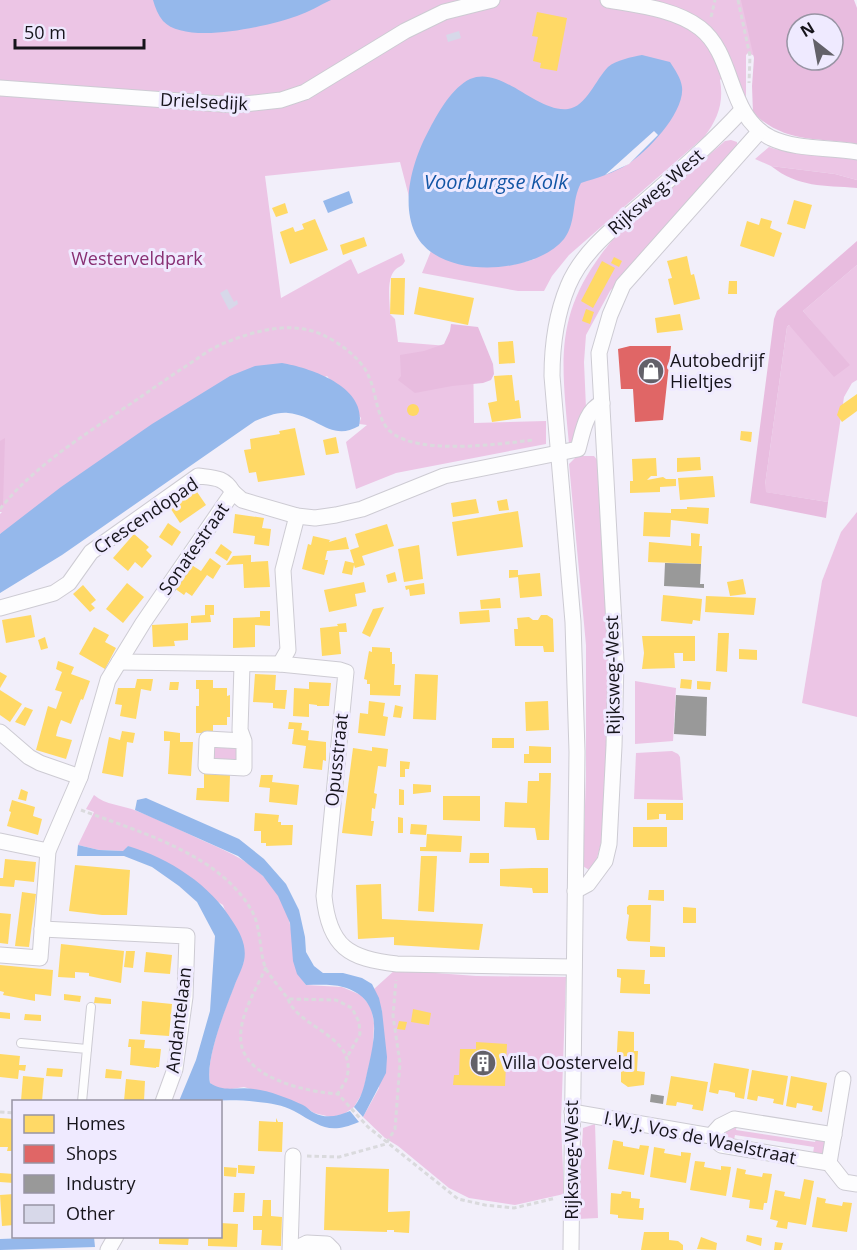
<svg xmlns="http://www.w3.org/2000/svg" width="857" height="1250" font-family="'Open Sans',sans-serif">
  <rect width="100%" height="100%" fill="#f2effa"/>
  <g fill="#ecc5e5" fill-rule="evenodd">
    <path d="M0 0H823L854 56 857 101 748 53 746 55V100L731 69 720 80C724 102 718 119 704 137L569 255 552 276 544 291H518L422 273 431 251C469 270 495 271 535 259L415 220 400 162 265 176 281 298 351 259 358 274 402 253 405 261C402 267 399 266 395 270 386 279 390 302 390 314L395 319 398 342 473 348 474 423 546 421V444L396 473 356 489 346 442 367 425 359 424 361 418 327 376 0 534V514L2 512H0ZM797 24H833V60H797Z"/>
    <path d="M731 140 737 142V147L699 195 610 291 586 335 584 362 586 408 579 434 569 444C561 356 553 311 614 238L725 141Z"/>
    <path d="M769 147 775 149 857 160V180L835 174 771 166 755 159Z"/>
    <path d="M857 265V380L852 383 844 397 828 502 765 492V485L787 327 789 325 849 365 803 311Z"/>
    <path d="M577 456H594L598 461C602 512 624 851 589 870L583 866 586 776V645L569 464Z"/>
    <path d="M857 512V717L802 703 822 581 841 532Z"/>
    <path d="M635 681 676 688 673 741 635 744Z"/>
    <path d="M214 743H239V760H213Z"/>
    <path d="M672 751 678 754 680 757 683 800 634 799 636 753Z"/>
    <path d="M94 795C105 805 123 805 137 811 155 818 173 827 191 835 216 847 243 856 263 876 275 887 287 908 290 924 296 949 288 962 306 985L342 987 361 995 371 1007 374 1023 373 1049 363 1092 354 1107 344 1114 331 1117 314 1113 304 1106 244 1087 225 1090 216 1088 210 1083C204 1055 233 989 244 961L223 905 128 846 124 851 99 850 78 845 94 812 86 809Z"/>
    <path d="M395 970 476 976 566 977 561 1123 564 1194 515 1205 469 1198 449 1188 398 1146 385 1138 363 1117 379 1088 382 1011 374 989Z"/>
    <path d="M595 1124 598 1218 578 1219 583 1128Z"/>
    <path d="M737 1125 736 1130 815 1142 817 1137 825 1139 827 1152 822 1154 813 1153 814 1147 735 1135 734 1140 726 1137V1128Z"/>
  </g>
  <g fill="#e8bcdf" fill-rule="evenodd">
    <path d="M741 0H854L857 8V144C816 137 786 144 753 113L752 86 754 58ZM797 24H833V60H797Z"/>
    <path d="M771 166 835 174 857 180V188C823 185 799 188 771 166Z"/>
    <path d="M857 241V265L803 311 850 365 834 377 789 325 787 327 765 485 766 492 828 502 826 518 750 503 774 319 777 311Z"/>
    <path d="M451 324 478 327 493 364 494 374 491 380 483 383 452 386 415 393 398 380 401 376 400 355 424 351 444 344 450 331Z"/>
    <path d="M5 438 3 505 0 509V441Z"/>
  </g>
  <g fill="#95b8eb">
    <path d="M153 0H331C320 5 309 12 297 16 269 26 186 46 163 21 158 15 155 7 153 0Z"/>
    <path d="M642 55 670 62C675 70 681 78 682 87 685 112 648 151 628 164 614 173 597 178 581 183 571 201 577 222 564 239 533 276 437 280 415 233 400 200 414 157 430 128 439 111 452 88 470 79 502 65 536 113 568 109 586 107 596 79 608 67 616 60 632 57 642 55Z"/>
    <path d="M349 191 353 203 328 213 323 201Z"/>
    <path d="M282 363C311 368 368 387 359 426 331 442 318 416 288 413 276 412 266 417 255 421L62 555 0 593V534L61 487 152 424 230 376 255 366Z"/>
    <path d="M146 798 239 839 264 859 286 884 299 910 305 937 306 952 314 966 323 973H343L362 978 372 984 379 998 382 1011 387 1057 386 1073 363 1117 354 1107C364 1095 365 1080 369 1064 376 1033 382 998 343 987 332 984 318 985 306 985L297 974 293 961 290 923 278 896 263 876 238 856 135 810 137 800Z"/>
    <path d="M78 845 99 850 123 851 128 846C169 858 211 885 233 922 241 934 247 947 244 961 242 970 237 978 234 987 225 1010 205 1060 210 1083 224 1093 238 1086 254 1089 270 1091 288 1098 303 1105 307 1107 310 1111 314 1113 326 1119 339 1116 350 1111L359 1122C328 1135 321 1126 294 1111 283 1105 270 1103 258 1102 231 1098 206 1102 179 1101L196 1060 210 1011 215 936 197 902 179 886 152 867 124 856H77Z"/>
    <path d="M54 1237H94L95 1247 0 1250V1239Z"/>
  </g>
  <path fill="#f2effa" d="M654 131 658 135 629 164 605 175Z"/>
  <g fill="#ffd966">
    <path d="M537 12 567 18 557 71 540 68 541 63 533 61 538 37 532 36Z"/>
    <path d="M794 200 812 205 805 229 787 224Z"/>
    <path d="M285 203 288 213 276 217 272 208Z"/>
    <path d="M761 218 772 221 770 228 782 233 774 257 740 246 747 221 759 225Z"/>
    <path d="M315 219 328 250 290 264 280 232 293 227 295 232 304 229 302 224Z"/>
    <path d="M364 237 367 246 343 255 340 245Z"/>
    <path d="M687 256 691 275 694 274 700 299 674 305 668 279 672 278 667 261Z"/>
    <path d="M614 257 622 261 619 267 611 263Z"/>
    <path d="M602 261 615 268 593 308 581 301Z"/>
    <path d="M391 278H405L404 315 390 314Z"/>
    <path d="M729 281H737V294H728Z"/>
    <path d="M419 287 474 298 468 325 414 314Z"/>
    <path d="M586 309 594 312 590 324 582 321Z"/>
    <path d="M680 314 683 330 657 333 655 318Z"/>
    <path d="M513 341 515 363 499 364 498 342Z"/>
    <path d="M512 375 515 401 519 400 521 418 492 422 488 403 497 401 494 376Z"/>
    <path d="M857 394V411L842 422 837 415 840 406Z"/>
    <circle cx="413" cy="410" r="6"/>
    <path d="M295 428 305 475 258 482 256 472 249 473 244 450 251 449 250 439 280 434 279 431Z"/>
    <path d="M741 431 752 432 751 442 740 440Z"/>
    <path d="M336 437 339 453 326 455 323 440Z"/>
    <path d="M700 457 701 470 677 472V458Z"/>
    <path d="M656 458 657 476H651L647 480 663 477 666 479H676V486L660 487V492L630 493V481H633L632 459Z"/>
    <path d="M713 476 715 497 680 500 678 478Z"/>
    <path d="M195 489 206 505 180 523 169 506Z"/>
    <path d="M476 499 479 513 453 517 451 503Z"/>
    <path d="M507 499 509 510 499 511 497 501Z"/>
    <path d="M687 507 709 508 708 524 671 520 670 537 643 536 644 512 671 513V509H687Z"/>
    <path d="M518 511 523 547 457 556 452 522Z"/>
    <path d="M235 514 264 518 262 528 271 529 269 546 254 544 255 536 233 533Z"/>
    <path d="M168 523 181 532 172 546 159 537Z"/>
    <path d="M387 524 394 546 362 556 365 565 355 568 354 565 352 575 342 573 345 561 354 563 350 550 359 547 355 534Z"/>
    <path d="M691 533 700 534 699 546H702L701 564 648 562 649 542 691 546Z"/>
    <path d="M134 534 149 547 146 550 152 556 142 568 135 562 128 571 113 558Z"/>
    <path d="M313 536 330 540 329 542 346 537 349 549 327 551 325 560H328L324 575 302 569 308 544 311 545Z"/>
    <path d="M221 544 232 552 227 561 215 553Z"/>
    <path d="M419 545 423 579 404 582 398 549Z"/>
    <path d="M251 555V562L268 561 270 587 244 588 243 564 226 565 233 556Z"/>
    <path d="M210 558 221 566 213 579 207 575 192 596 186 592 184 595 174 588 190 564 201 571Z"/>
    <path d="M509 570H518V575L540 573 542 596 520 598 518 577 509 578Z"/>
    <path d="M395 572 397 581 388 583 386 575Z"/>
    <path d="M743 579 746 594 730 596 727 582Z"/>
    <path d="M364 582 366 592 355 594 357 606 329 612 324 590Z"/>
    <path d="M127 583 144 597 123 623 106 609Z"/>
    <path d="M424 583 425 594 410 596 409 589 406 590 405 586Z"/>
    <path d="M83 585 96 600 91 604 95 608 90 612 73 594Z"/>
    <path d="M663 595 702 599 700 621 693 620 692 624 661 621Z"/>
    <path d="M706 596 756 598 754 615 705 612Z"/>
    <path d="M500 598 501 608 481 609 480 600Z"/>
    <path d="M205 605H214V615H210L211 622 191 623V616L205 615Z"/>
    <path d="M384 607 370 637 362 633 373 609Z"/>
    <path d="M489 610 490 622 460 624 459 612Z"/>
    <path d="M260 611H270V626L255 625V647L233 648V618L260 617Z"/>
    <path d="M31 615 35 637 6 643 2 620Z"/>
    <path d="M541 615H547L553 619 554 652H544L543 646H515L514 629H518L517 618 529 617 533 620H538Z"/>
    <path d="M188 623V640L174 641 175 646 153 647 152 625Z"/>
    <path d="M346 623 347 632H339L341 654 322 656 320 628 338 626 337 624Z"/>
    <path d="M94 627 109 635 105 642 116 648 105 669 79 654Z"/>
    <path d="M718 633H729L727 672 716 671Z"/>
    <path d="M642 636H695V661H683V653H674L675 668 642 669 644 653Z"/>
    <path d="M45 637 48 648 41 650 38 640Z"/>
    <path d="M372 647 390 648V652H392V664H395L394 685H401L400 696 370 695V684H367V680L364 679 369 651 372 652Z"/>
    <path d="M739 649 757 650V660L739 659Z"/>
    <path d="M58 661 74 667 71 674 90 681 83 700 81 699 71 724 61 720 58 728 56 736 72 740 66 759 36 750 48 706 56 709 62 692 55 690 62 672 56 669Z"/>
    <path d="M0 672 7 676 0 688Z"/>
    <path d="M255 674 276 675 275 690H287L285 709 273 708V703L253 702Z"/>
    <path d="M415 674 438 675 436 720 413 719Z"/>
    <path d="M137 679H153L151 691 141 689 136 719 120 716 122 705 115 704 118 688H135Z"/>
    <path d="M681 679 692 680 691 689 680 688Z"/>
    <path d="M196 680H213V688H227V696L230 695V717H227V725H213V733H196V706H199V689H196Z"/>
    <path d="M697 681 711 682 710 690 697 689Z"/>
    <path d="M170 682H179L178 690H169Z"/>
    <path d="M309 682 331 683 329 706H317V705L309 704V717L293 716 294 688 309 689Z"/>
    <path d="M0 690 22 704 10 722 0 715Z"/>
    <path d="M369 701 385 703 383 716 388 717 385 736 358 733 360 713 368 714Z"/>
    <path d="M548 701 549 730 526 731 525 702Z"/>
    <path d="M395 705 403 707 401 718 393 717Z"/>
    <path d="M25 707 33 710 25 726 15 722Z"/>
    <path d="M289 722 302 723 301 730 309 731 308 740 326 742V761L323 760 322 770 303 768 306 746 292 744 294 729H288Z"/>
    <path d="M122 731 135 733 133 743 127 742 123 777 102 773 109 737 120 740Z"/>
    <path d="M164 731 180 733V742H193L191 776 168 774 170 741H164Z"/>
    <rect x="492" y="738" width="22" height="10"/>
    <path d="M529 746 551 747V763H524V754H529Z"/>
    <path d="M372 747 388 749 386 767 378 766 374 793 377 794 375 809 372 808 371 821H374L372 836 342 833 353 748 372 751Z"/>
    <path d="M400 761 410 762 409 769H405V777H400Z"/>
    <path d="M539 773H551L549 840H537L535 828 504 827 505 802 527 803 528 781H539Z"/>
    <path d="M204 774 230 775 229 802 196 800 197 788H204Z"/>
    <path d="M261 775H273L272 782 299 785 297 805 269 802 270 788 259 787Z"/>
    <path d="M413 784 431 785V792L413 794Z"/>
    <path d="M21 789 28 792 26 801 18 799Z"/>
    <path d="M399 789 404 790V805H399Z"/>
    <path d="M443 796H480V821L443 820Z"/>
    <path d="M12 800 35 807 33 816 42 819 38 835 7 826 11 812 9 811Z"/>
    <path d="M647 803H683V820H666V814H659V819L647 820Z"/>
    <path d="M255 813 279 815 278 822H281V825H293L292 845 266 846V843H261V831H254Z"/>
    <path d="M398 817 403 818V833H398Z"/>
    <path d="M411 824 427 825 426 835 410 834Z"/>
    <rect x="633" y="827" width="34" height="20"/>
    <path d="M427 834 462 836 461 852 420 851V847H426Z"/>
    <path d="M470 853H489V863H469Z"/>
    <path d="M421 856H437L434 912 418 911Z"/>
    <path d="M5 859 36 862 34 882 15 880 14 887 0 886V878H3Z"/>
    <path d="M75 865 130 870 127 915H102L69 911Z"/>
    <path d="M532 868H548V893H533L532 888 500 886V869Z"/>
    <path d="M381 884 382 919 483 924 479 950 394 945V937L358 939 356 885Z"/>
    <path d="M649 890H664V901L648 900Z"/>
    <path d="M22 892 36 894 29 947 15 946Z"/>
    <path d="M629 905H651L650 942 628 941 626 938 629 915 627 914V907Z"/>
    <path d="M683 907 696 908V923H683Z"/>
    <path d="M0 913 11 914 8 944 0 943Z"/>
    <path d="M61 944 124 951 121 983 89 976V973L75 972V978L58 977Z"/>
    <path d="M650 946 665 947V957H650Z"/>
    <path d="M126 951H135L133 968 124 967Z"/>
    <path d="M146 952 172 955 170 974 144 972Z"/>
    <path d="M0 965 53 970 51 996 35 994V1001L3 995 4 992 0 991Z"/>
    <path d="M617 969 645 970 644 984H650V994L620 993 621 978 617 977Z"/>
    <path d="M64 994 81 996 80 1002 64 1000Z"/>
    <path d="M95 997 111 999V1004L94 1003Z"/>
    <path d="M142 1001 172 1004 169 1036 140 1034Z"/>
    <path d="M413 1009 431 1013 429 1025 411 1022Z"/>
    <path d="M0 1012 10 1013V1019L0 1018Z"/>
    <path d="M25 1014 41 1015V1021L24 1020Z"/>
    <path d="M399 1021 407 1022 405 1030 397 1029Z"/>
    <path d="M618 1031 634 1032V1051H638L637 1071 645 1072 644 1085 628 1087 621 1082V1071H616Z"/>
    <path d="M129 1039 145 1040 144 1048 161 1049 159 1067H156V1068L130 1065 131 1047H128Z"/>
    <path d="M476 1042 507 1044 505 1086 453 1085 454 1075H459L460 1049H476Z"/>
    <path d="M0 1054 20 1056 19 1065H26L25 1071 19 1070 18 1079 0 1077Z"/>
    <path d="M714 1063 749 1069 744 1099 735 1097V1093L727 1091 719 1090 718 1094 709 1092Z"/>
    <path d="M47 1068 63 1069 62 1077 46 1076Z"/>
    <path d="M106 1069 122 1071 121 1079 105 1078Z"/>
    <path d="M752 1070 788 1076 783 1105 773 1103 774 1099 758 1096 757 1101 747 1099Z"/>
    <path d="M23 1076 44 1078 42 1101H21Z"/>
    <path d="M671 1076 708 1082 703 1111 692 1109 693 1105 677 1102 676 1106 666 1105Z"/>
    <path d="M791 1076 827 1083 822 1112 812 1110 813 1106 797 1103 796 1108 786 1106Z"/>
    <path d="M126 1079 145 1081 144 1101H124Z"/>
    <path d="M0 1118 14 1119V1151H7L8 1147H0Z"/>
    <path d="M276 1118 278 1122H283L282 1152 258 1151 259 1121 276 1122Z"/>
    <path d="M613 1140 623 1142V1146L639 1149 640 1145 649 1146 644 1175 608 1169Z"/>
    <path d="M654 1147 665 1149 664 1153 681 1156V1152L691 1153 686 1183 650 1177Z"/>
    <path d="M695 1161 705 1162 704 1167 721 1170V1166L731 1167 726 1196 690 1190Z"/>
    <path d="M238 1165 255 1166 254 1174 238 1173Z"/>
    <path d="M224 1167 237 1168 236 1177 224 1176Z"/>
    <path d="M326 1167 389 1169 388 1212 410 1211 409 1233 394 1232V1230H387V1232L324 1230Z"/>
    <path d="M737 1168 746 1170 745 1174 762 1177 763 1173 772 1174 767 1203H764L763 1210 749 1208 750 1200 732 1197Z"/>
    <path d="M0 1173 14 1174V1183L0 1182Z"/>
    <path d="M804 1179 814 1181 806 1225 788 1222 787 1229 776 1227 778 1221 770 1219 775 1190 785 1192 784 1196 800 1199Z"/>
    <path d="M622 1191 631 1192V1198L640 1199 639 1208H644L643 1220 618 1218V1215L610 1214 611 1193 621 1194Z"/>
    <path d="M234 1193H245L244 1212H233Z"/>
    <path d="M14 1194V1225L2 1226 0 1195Z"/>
    <path d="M817 1197 826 1199 825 1203 842 1206 843 1202 852 1203 847 1232 812 1227Z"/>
    <path d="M263 1200H271V1216L282 1217 281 1246 261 1245 262 1230H253V1216H262Z"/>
    <path d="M220 1223 238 1224 237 1247 208 1246V1236H220Z"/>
    <path d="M644 1232H669V1240L678 1241 683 1245V1250H641Z"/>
    <path d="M747 1235 762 1238 761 1246 746 1241Z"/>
    <path d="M159 1236H189L188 1245 159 1244Z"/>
    <path d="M701 1237 717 1243 716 1250 697 1249Z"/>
    <path d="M775 1242 783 1243 781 1250H774Z"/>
  </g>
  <path fill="#e06666" d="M630 346H671L663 420 635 422 633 389H621L618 349Z"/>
  <g fill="#999">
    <path d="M665 563 701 564 700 584H704V588L664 586Z"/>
    <path d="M676 695 707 697 706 736 674 734Z"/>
    <path d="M651 1094 664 1096 663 1104 650 1102Z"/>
  </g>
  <g fill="#d7d8e9">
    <path d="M459 31 461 38 448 42 446 35Z"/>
    <path d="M227 289 234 302 237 300 238 304 229 310 220 293Z"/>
  </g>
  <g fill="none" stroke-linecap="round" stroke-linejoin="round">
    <defs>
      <g id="lane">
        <path d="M21 1043 87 1049 82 1102"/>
        <path d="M87 1049 91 1007"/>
      </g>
      <g id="street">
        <path d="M608 0C637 5 675 9 700 28 736 56 726 115 771 138 796 150 830 147 857 152"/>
        <path d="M0 88 235 105 281 100 305 92 405 31 444 12 492 0"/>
        <path d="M0 608 54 593 69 583 91 552 198 476C215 478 224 477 233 492"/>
        <path d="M119 662 280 664 340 670 346 672 324 896C329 947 349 959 397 964L574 967"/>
        <path d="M280 664 288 650 283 570 297 516"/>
        <path d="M242 665 240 730 244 741V768L206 766 207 739 244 741"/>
        <path d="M0 732 29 757 40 763 80 777"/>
        <path d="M0 841 48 851"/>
        <path d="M575 891 588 884 605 861 609 844 614 746 616 661 599 353 610 315 623 285 760 131"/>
        <path d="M42 929 187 936 185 997 175 1069 163 1102"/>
        <path d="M0 955 40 958 48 851 80 777 108 680 143 623 233 492 242 500 297 516 315 518 336 515 362 509 444 476 578 449C583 432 585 411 602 403"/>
        <path d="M572 1112 711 1136 721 1145 829 1163 844 1182 857 1184"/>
        <path d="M711 1136 720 1126 734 1119 834 1135"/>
        <path d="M829 1163 843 1079"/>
        <path d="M108 1250 116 1236"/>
        <path d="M290 1250 293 1156"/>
        <path d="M293 1250 307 1243 327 1244 333 1250"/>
        <path d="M571 1250 577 752 573 622 552 376C552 346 556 315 568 286 583 250 616 226 645 201 678 172 712 143 742 110"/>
      </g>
    </defs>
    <use href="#lane" stroke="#cdcbd3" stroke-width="10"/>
    <use href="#street" stroke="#cdcbd3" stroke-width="17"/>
    <g stroke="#dadadd" stroke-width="3" stroke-dasharray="4.5 3" stroke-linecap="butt">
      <path d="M738 0 750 56 749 83"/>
      <path d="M711 17 715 0"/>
      <path d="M0 509C37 462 93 430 142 396 159 384 177 372 195 360 203 355 212 348 222 344 254 331 290 320 323 335 340 343 362 359 369 377 376 392 376 411 385 425 404 458 500 444 533 440"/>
      <path d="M81 810C139 832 220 854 252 911 262 930 259 954 266 969 272 979 281 989 288 999 299 1029 357 1035 347 1077 346 1082 341 1088 338 1093"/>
      <path d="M266 967C256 990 238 1017 241 1042 245 1079 308 1092 338 1094L368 1127 458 1199 485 1205 514 1208 556 1198"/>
      <path d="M289 999 336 1000 352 1008 359 1022 360 1034 346 1059"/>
      <path d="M0 1112 14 1113"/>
      <path d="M307 1156 339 1157 386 1144 395 1129 400 1063 393 1016 396 980"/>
    </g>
    <use href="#lane" stroke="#fdfdfe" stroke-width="8"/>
    <use href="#street" stroke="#fdfdfe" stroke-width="15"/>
  </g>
  <defs>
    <symbol id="shop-disc" viewBox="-11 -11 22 22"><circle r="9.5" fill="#636169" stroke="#efeaff"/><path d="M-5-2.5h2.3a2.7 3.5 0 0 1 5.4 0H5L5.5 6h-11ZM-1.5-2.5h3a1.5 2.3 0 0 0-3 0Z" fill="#fff"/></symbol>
    <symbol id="building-disc" viewBox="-11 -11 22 22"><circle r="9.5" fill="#636169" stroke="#efeaff"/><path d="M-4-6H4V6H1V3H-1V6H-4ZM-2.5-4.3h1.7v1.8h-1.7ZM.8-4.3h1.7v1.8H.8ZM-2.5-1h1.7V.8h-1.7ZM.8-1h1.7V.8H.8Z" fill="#fff"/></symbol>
  </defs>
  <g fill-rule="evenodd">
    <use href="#shop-disc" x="636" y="356" width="30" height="30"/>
    <use href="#building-disc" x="468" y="1048" width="30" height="30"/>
  </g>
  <g text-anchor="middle" stroke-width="6" stroke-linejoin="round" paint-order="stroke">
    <g font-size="18" fill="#16141b" stroke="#efeaff">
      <text transform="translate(204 102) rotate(3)" y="6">Drielsedijk</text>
      <text transform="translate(656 192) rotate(-41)" y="6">Rijksweg-West</text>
      <text transform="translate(146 516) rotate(-34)" y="6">Crescendopad</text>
      <text transform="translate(194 549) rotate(-55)" y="6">Sonatestraat</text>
      <text transform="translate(613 675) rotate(-91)" y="6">Rijksweg-West</text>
      <text transform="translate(337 760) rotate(-84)" y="6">Opusstraat</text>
      <text transform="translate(179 1020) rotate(-83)" y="6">Andantelaan</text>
      <text transform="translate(700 1138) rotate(12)" y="6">I.W.J. Vos de Waelstraat</text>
      <text transform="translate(572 1160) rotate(-90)" y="6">Rijksweg-West</text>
    </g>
    <g font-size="18" fill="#882f73" stroke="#efeaff">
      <text x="137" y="265">Westerveldpark</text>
    </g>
    <g font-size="18" fill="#16141b" stroke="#efeaff" text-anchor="start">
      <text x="670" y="367">Autobedrijf<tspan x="670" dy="21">Hieltjes</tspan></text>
      <text x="502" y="1069">Villa Oosterveld</text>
    </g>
    <g font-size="20" font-style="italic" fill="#1255a5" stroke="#efeaff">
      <text x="496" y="189">Voorburgse Kolk</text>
    </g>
  </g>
  <rect x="12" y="1100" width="210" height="138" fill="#efeaff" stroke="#9894a4" stroke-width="1.5"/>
  <rect x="24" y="1115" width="30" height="18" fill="#ffd966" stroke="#9894a4" stroke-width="1.5"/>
  <text x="66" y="1130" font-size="18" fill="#16141b">Homes</text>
  <rect x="24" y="1145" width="30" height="18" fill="#e06666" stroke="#9894a4" stroke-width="1.5"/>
  <text x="66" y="1160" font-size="18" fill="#16141b">Shops</text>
  <rect x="24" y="1175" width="30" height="18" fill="#999999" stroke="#9894a4" stroke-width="1.5"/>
  <text x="66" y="1190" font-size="18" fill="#16141b">Industry</text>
  <rect x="24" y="1205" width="30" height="18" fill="#d7d8e9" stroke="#9894a4" stroke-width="1.5"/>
  <text x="66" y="1220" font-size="18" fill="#16141b">Other</text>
  <g transform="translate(815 42) rotate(329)"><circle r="28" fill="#efeaff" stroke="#9894a4" stroke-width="1.5"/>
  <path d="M0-4.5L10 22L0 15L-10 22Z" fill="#636169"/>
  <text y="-9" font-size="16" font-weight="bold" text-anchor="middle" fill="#16141b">N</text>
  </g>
  <path d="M15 39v9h129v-9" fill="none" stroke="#16141b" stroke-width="3"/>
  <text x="24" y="39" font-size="18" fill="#16141b" stroke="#efeaff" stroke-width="4.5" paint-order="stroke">50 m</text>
</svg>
